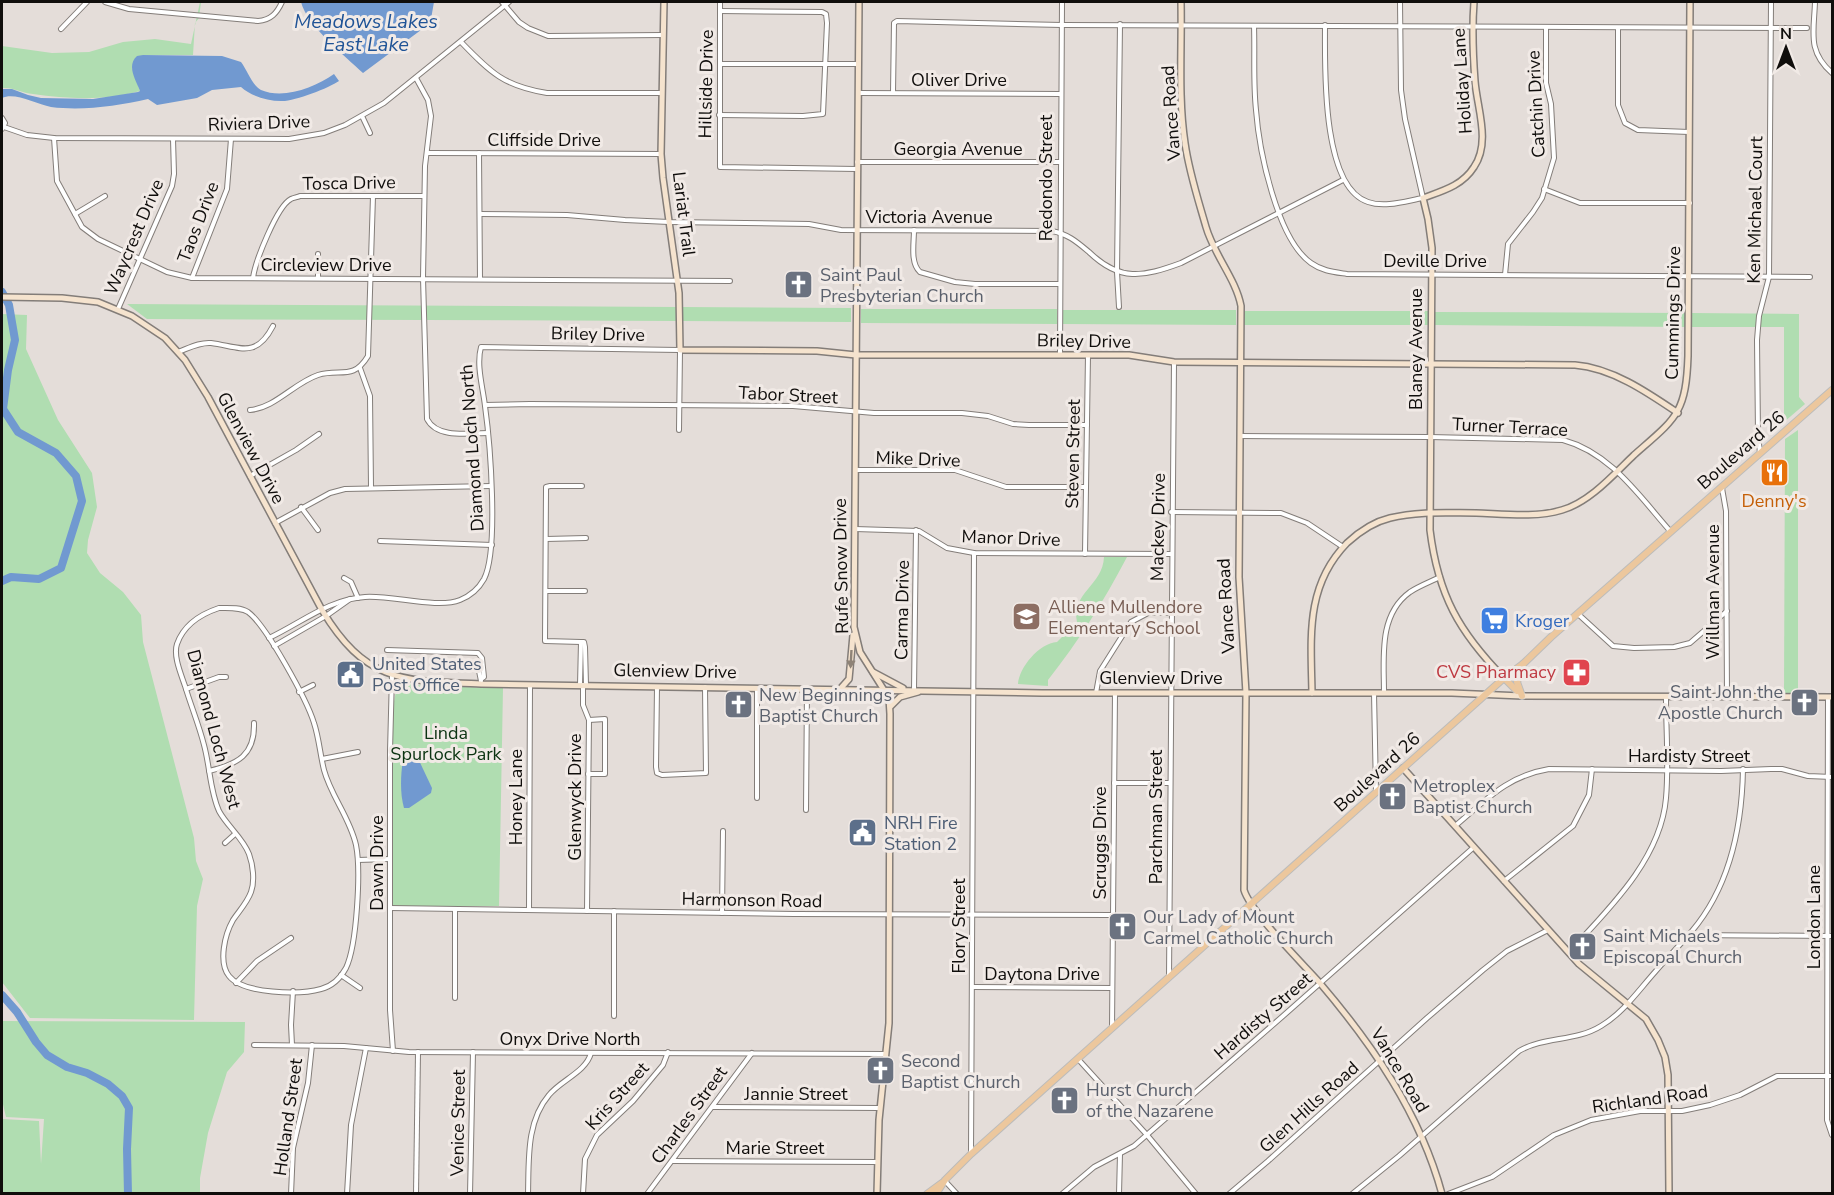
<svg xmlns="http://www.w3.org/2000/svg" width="1834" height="1195" font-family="'Nunito Sans',sans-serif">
  <rect width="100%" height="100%" fill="#e4ddd9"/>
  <g fill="#b0ddb1">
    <path d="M200 2H201L199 18 195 23 193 55H143L132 68 140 91C105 101 69 99 33 94 22 93 13 87 2 88V46L52 53 89 52 123 42 155 39 191 44Z"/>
    <path d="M127 304 677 307 676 321 147 319Z"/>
    <path d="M682 307 851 308V322L682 321Z"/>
    <path d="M861 309H1057V324L861 323Z"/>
    <path d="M1062 310H1236V325L1062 324Z"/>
    <rect x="1243" y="311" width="185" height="14"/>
    <path d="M1435 312 1685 313V327L1435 325Z"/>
    <path d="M1691 313 1799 314V397L1805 404 1784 422V327H1691Z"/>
    <path d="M2 314 27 315 26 349 58 420 92 473 97 507 88 540 87 553 100 573 123 592 141 615 143 642 194 838 196 861 203 879 197 906 194 1020 30 1018 2 982Z"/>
    <path d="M1798 430V693H1784L1785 439Z"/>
    <path d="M1104 557H1127C1104 601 1078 642 1048 680V686L1018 684C1019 668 1039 643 1057 642L1077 622C1071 593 1103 585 1104 557Z"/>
    <path d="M398 681 423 686 503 688 499 906H393L391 717Z"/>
    <path d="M2 1021 245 1022 244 1052 227 1072 208 1133 200 1178V1193H2V1119L39 1121 41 1164 44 1119 6 1117 2 1100Z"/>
  </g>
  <g fill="#7199d0">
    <path d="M301 2H434L431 19 421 30 363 73C345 56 307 26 301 2Z"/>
    <path d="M143 55 222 56 241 62C247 70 252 85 261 90 284 100 315 87 334 74L339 81C329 88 293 102 281 101 267 101 251 96 241 87L212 90 197 98 157 105 148 99C117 106 83 111 51 107 36 104 15 92 2 98V89H12L28 95 41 98 93 99 138 92 140 91C136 80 126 66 137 56Z"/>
    <path d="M405 749 415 752 432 788 431 793 409 808H404C399 791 401 767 405 749Z"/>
  </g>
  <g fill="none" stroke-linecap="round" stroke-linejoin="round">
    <g stroke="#7199d0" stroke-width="8">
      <path d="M2 292 9 305 15 340 8 370 3 409 18 432 56 453 76 476 82 501 61 568 39 579 11 577 2 581"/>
      <path d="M2 995 17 1012 36 1042 47 1055 67 1067 87 1073 108 1084 122 1096 129 1108 127 1149 128 1194"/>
    </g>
    <defs>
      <g id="street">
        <path d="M105 2 129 9 258 21C271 20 277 13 282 2"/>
        <path d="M502 2 519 22 528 28 548 36 663 35"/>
        <path d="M720 2V167L857 169"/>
        <path d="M1815 2C1814 32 1807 51 1832 73"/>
        <path d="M1325 25C1325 65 1321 187 1368 202 1385 208 1406 201 1423 198L1405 119 1401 90 1400 2"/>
        <path d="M1254 26C1255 54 1253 82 1256 110 1259 150 1277 239 1311 263 1322 271 1334 272 1347 274L1810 277"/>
        <path d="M1618 28V105L1625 123 1638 130 1689 132"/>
        <path d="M61 29 87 2"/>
        <path d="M461 42C491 73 504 86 547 93H662"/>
        <path d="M721 64H858"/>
        <path d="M416 78 428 100 431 116 425 166 423 278 427 419C437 439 470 433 488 433"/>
        <path d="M858 93 1060 94"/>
        <path d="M893 93 894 23 897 21 1062 25 1807 28"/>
        <path d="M719 115 803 116 823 114 827 23 826 14 822 12 720 11"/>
        <path d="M362 116 370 133"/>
        <path d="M2 118 5 123 2 129"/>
        <path d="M4 127 27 135 54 138 289 139 324 133 345 125 384 103 509 2"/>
        <path d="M54 138 57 181 82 227 98 239 167 272 192 278 730 281"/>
        <path d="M427 153 661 154"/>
        <path d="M479 153 480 279"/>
        <path d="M857 162H1060"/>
        <path d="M1544 189 1580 203H1690"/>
        <path d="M75 214 105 196"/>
        <path d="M480 214 567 215 625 220 669 222 809 224 841 230 1052 231C1068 234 1077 242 1089 252 1120 282 1143 277 1181 263L1343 180"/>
        <path d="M914 230C914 243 910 263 920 272L955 282 975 284H1059"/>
        <path d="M318 254V278"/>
        <path d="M1505 275 1508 244 1533 212 1542 198 1554 158 1551 104 1546 83V27"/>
        <path d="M192 278 227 189 231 139"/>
        <path d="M253 278C255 262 277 206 291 199 292 198 298 197 300 196H424"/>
        <path d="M1119 307 1117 272 1120 24"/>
        <path d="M118 309 172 186 174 174 173 139"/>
        <path d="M178 352C189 348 200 342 211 343 240 347 256 359 273 326"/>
        <path d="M1060 355 1062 2"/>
        <path d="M360 368 370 396 371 487"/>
        <path d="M485 405 530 404 793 406 874 413H962L988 416 1013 424 1029 425H1087"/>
        <path d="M250 410C275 408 294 383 318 375 340 368 353 381 368 356L373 196"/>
        <path d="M1240 436 1430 437 1563 440C1611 453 1639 496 1671 532"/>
        <path d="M1760 453 1758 434 1757 340 1759 316 1769 277 1771 2"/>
        <path d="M855 470H955L1006 487H1086"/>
        <path d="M250 476 296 450 319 434"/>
        <path d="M1722 488 1726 511 1727 697"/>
        <path d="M301 507 318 530"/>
        <path d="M1171 512 1281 513 1307 523 1343 547"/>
        <path d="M275 523 330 493 345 489 491 486"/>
        <path d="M855 529 919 531 947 548 974 553 1171 554"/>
        <path d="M546 539 586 538"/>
        <path d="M380 541 492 545"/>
        <path d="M1085 554 1088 355"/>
        <path d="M344 578 351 582 358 598"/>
        <path d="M546 591H585"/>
        <path d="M219 608C228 608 240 607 248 612 266 625 307 700 314 723 319 738 320 754 324 770 331 796 350 818 356 845 361 870 357 945 346 968 340 979 333 986 321 989 300 995 243 994 229 976 218 962 225 934 233 920 239 911 247 903 251 892 255 881 253 865 249 854 243 838 227 826 219 811 210 791 210 767 204 745 199 725 191 706 185 686 181 674 173 656 177 644 184 624 201 614 219 608Z"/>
        <path d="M1578 614 1613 646 1634 648 1674 647 1690 643 1727 611"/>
        <path d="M269 638C301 623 329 599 365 597 392 595 437 609 460 600 470 596 479 588 484 579 499 550 490 442 485 406 483 388 476 365 481 347L680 350 679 430"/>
        <path d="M581 642 545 641 546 491V487L550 486H582"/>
        <path d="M581 642H584L585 647 586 685"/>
        <path d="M274 646 326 616 350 599"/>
        <path d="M387 650 478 653 482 658 484 677 481 679"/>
        <path d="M392 675 390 751V1010L393 1051"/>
        <path d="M481 681 479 671 482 663"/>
        <path d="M580 685 581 642"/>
        <path d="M583 685V705L589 720 587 911"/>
        <path d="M657 687 656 767 657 773 662 775 706 773 705 687"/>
        <path d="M186 689 219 677H226"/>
        <path d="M914 690 916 530"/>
        <path d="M299 692 313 685"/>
        <path d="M1096 693 1100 671 1131 622 1148 613H1170"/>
        <path d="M1374 693 1376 792"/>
        <path d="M1384 693C1384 658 1378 615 1410 592 1419 586 1430 582 1440 577"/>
        <path d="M1828 697 1827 1120 1832 1135"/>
        <path d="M322 759 358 752"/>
        <path d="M209 771C238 764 255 755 254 723"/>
        <path d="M588 774H605V719L589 720"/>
        <path d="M1114 783H1170"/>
        <path d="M757 798V688"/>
        <path d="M806 810 807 688"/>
        <path d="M1455 826C1486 800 1507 776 1549 769L1721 771 1771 769H1782L1808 776 1832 777"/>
        <path d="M225 843 235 834"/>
        <path d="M358 860 390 859"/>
        <path d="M1504 881 1573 826 1589 795 1592 769"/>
        <path d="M390 908 794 914 1113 915"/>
        <path d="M455 909V998"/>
        <path d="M529 909 530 685"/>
        <path d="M614 911V1016"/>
        <path d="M722 913 723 831"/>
        <path d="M1689 935 1832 936"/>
        <path d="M1569 952C1608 910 1661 859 1666 798 1669 765 1666 730 1666 697"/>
        <path d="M341 975 360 988"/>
        <path d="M1169 977 1174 362"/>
        <path d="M236 983 257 961 291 938"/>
        <path d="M972 987 1112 988"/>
        <path d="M1112 1028 1115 693"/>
        <path d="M254 1045 344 1046 409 1052 886 1054"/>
        <path d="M292 1045 291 1025 293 991"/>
        <path d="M1078 1059 1147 1135 1196 1194"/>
        <path d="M713 1107 880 1108"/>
        <path d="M971 1153 974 553"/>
        <path d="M673 1161 878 1162"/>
        <path d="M945 1181 957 1194"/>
        <path d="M291 1194 293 1148 308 1083 312 1045"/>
        <path d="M347 1194 351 1125 366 1048"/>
        <path d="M416 1194 418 1052"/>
        <path d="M470 1194 473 1052"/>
        <path d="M528 1194C529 1160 526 1122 549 1095 561 1080 586 1072 591 1053"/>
        <path d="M583 1194 585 1159 597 1135 633 1101 663 1065 668 1052"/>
        <path d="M647 1194 752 1053"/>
        <path d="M1062 1194 1094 1167 1134 1146 1283 1016 1474 847"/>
        <path d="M1119 1194 1120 1154"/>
        <path d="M1229 1194 1268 1161 1427 1018 1483 970 1507 951 1548 930"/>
        <path d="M1352 1194 1399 1156 1519 1051C1545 1036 1575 1042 1601 1026 1623 1013 1638 991 1655 972 1667 958 1680 945 1692 931 1730 886 1742 827 1743 769"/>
        <path d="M1448 1194 1492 1177 1554 1135 1591 1120 1640 1111H1682L1710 1105 1740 1095 1777 1076H1832"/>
      </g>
      <g id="secondary">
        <path d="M664 2 661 154 663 178 679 293 680 350 817 351 856 355H1129L1174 362 1575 365C1612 368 1647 392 1678 413"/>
        <path d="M859 2 854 627 860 652 889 698 890 714 889 1023 879 1120 877 1194"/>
        <path d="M1181 2C1182 48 1178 97 1185 143 1189 172 1198 199 1206 227 1214 255 1236 279 1241 306L1239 577 1246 693 1244 890C1250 911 1302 963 1319 982 1372 1044 1420 1113 1442 1194"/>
        <path d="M1474 2C1472 28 1473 55 1475 81 1477 108 1491 142 1474 167 1462 186 1442 191 1423 198L1428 219 1432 248 1430 530C1438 595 1459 632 1504 678"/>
        <path d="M2 297 62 298 98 302 132 316 165 338 185 360 208 397 322 610C366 683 403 681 481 684L1042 693H1452L1522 696 1832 697"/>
        <path d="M873 672 903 688"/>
        <path d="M841 688 849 679 853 635"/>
        <path d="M1312 693C1311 637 1305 586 1347 543 1360 531 1373 522 1390 518 1418 511 1447 513 1476 513 1504 514 1536 518 1562 510 1590 502 1614 474 1634 455 1676 418 1686 414 1688 356L1690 2"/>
        <path d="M891 706 900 697 918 692"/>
        <path d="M1403 768 1579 964 1646 1019 1658 1040 1665 1057 1668 1075 1669 1194"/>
      </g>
      <g id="primary">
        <path d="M1504 678 1517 691"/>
        <path d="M1522 696 1517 682 1523 664"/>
        <path d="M927 1194 942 1183"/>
        <path d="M936 1194 945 1180 971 1154 1504 678 1523 664 1551 637 1832 390"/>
      </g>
    </defs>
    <use href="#street" stroke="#837d79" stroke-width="6"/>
    <use href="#secondary" stroke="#837d79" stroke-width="8"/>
    <use href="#primary" stroke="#bcbcbb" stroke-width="8"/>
    <use href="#street" stroke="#fff" stroke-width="4"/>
    <use href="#secondary" stroke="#f5e3ce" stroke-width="5"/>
    <use href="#primary" stroke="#ecc79d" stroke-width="6"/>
  </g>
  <defs><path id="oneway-solid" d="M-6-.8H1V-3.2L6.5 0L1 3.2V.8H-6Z" transform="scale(1.5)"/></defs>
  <use fill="#8e8377" href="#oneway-solid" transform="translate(851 659) rotate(93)"/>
  <defs>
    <symbol id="church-square" viewBox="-11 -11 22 22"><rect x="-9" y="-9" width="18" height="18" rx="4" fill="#6b7280" stroke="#f1eae6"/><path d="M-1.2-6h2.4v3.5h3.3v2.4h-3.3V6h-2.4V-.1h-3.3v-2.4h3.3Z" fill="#fff"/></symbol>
    <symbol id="restaurant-square" viewBox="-11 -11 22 22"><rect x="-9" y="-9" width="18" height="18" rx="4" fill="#e8710a" stroke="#f1eae6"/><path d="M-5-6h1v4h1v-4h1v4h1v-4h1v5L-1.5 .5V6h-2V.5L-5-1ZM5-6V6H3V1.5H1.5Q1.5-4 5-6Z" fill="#fff"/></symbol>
    <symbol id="school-square" viewBox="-11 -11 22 22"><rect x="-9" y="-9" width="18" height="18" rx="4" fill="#8d6e63" stroke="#f1eae6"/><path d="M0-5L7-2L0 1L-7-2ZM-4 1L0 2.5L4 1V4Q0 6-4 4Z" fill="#fff"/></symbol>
    <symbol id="supermarket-square" viewBox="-11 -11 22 22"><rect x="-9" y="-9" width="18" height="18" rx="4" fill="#3f7fe0" stroke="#f1eae6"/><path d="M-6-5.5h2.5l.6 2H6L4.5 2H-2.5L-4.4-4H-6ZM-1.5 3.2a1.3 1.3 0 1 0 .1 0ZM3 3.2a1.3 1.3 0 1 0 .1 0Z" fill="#fff"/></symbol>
    <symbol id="pharmacy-square" viewBox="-11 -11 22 22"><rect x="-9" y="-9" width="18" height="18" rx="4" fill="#e0444e" stroke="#f1eae6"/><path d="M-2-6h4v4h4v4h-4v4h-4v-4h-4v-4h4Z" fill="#fff"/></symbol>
    <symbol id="civic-square" viewBox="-11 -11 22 22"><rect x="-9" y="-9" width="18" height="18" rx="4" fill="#5c6f8a" stroke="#f1eae6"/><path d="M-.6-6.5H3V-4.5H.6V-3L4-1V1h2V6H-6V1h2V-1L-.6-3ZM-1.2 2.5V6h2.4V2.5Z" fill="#fff"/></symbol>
  </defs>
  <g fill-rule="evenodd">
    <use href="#church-square" x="782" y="268" width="33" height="33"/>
    <use href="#restaurant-square" x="1758" y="456" width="33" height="33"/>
    <use href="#school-square" x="1010" y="600" width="33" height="33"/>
    <use href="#supermarket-square" x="1478" y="604" width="33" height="33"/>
    <use href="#pharmacy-square" x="1560" y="656" width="33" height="33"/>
    <use href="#civic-square" x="334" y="658" width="33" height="33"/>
    <use href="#church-square" x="1788" y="686" width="33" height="33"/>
    <use href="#church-square" x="722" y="688" width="33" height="33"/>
    <use href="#church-square" x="1376" y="780" width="33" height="33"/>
    <use href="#civic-square" x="846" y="816" width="33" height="33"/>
    <use href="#church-square" x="1106" y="910" width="33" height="33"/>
    <use href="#church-square" x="1566" y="930" width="33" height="33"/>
    <use href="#church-square" x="864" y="1054" width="33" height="33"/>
    <use href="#church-square" x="1048" y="1084" width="33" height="33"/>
  </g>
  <g text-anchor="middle" stroke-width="6" stroke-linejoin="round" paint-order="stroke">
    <g font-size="18" fill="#100e0c" stroke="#f1eae6">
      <text x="959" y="86">Oliver Drive</text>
      <text transform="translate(1462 81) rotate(-94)" y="6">Holiday Lane</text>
      <text transform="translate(706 84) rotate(-89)" y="6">Hillside Drive</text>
      <text transform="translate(1536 104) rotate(-93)" y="6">Catchin Drive</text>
      <text transform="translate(1171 113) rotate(-94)" y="6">Vance Road</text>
      <text transform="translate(259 123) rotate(-2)" y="6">Riviera Drive</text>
      <text x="544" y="146">Cliffside Drive</text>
      <text x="958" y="155">Georgia Avenue</text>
      <text transform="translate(1046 178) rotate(-90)" y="6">Redondo Street</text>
      <text transform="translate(349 183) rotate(-1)" y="6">Tosca Drive</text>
      <text transform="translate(1755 210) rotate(-89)" y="6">Ken Michael Court</text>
      <text transform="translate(684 214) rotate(83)" y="6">Lariat Trail</text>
      <text x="929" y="223">Victoria Avenue</text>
      <text transform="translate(198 222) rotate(-69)" y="6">Taos Drive</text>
      <text transform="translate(134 237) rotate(-67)" y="6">Waycrest Drive</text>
      <text x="1435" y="267">Deville Drive</text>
      <text x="326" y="271">Circleview Drive</text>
      <text transform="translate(1673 313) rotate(-89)" y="6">Cummings Drive</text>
      <text transform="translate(598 334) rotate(1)" y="6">Briley Drive</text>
      <text transform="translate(1084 341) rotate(1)" y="6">Briley Drive</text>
      <text transform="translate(1416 349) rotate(-90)" y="6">Blaney Avenue</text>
      <text transform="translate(788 395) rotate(3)" y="6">Tabor Street</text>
      <text transform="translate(1510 427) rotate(3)" y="6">Turner Terrace</text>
      <text transform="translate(251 448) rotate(62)" y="6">Glenview Drive</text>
      <text transform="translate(472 448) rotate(-94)" y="6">Diamond Loch North</text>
      <text transform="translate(1741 450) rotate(-41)" y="6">Boulevard 26</text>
      <text transform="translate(1073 454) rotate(-89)" y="6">Steven Street</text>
      <text transform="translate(918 459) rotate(2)" y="6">Mike Drive</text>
      <text transform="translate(1158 527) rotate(-89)" y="6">Mackey Drive</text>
      <text transform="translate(1011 538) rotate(2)" y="6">Manor Drive</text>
      <text transform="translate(841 566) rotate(-91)" y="6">Rufe Snow Drive</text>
      <text transform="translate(1713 592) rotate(-90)" y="6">Willman Avenue</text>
      <text transform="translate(1226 606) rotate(-93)" y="6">Vance Road</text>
      <text transform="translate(902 610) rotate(-89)" y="6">Carma Drive</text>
      <text transform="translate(675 671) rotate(1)" y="6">Glenview Drive</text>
      <text x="1161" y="684">Glenview Drive</text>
      <text transform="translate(214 729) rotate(75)" y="6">Diamond Loch West</text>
      <text x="1689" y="762">Hardisty Street</text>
      <text transform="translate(1377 772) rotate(-42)" y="6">Boulevard 26</text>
      <text transform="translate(516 797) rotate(-90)" y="6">Honey Lane</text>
      <text transform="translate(575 797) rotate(-90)" y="6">Glenwyck Drive</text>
      <text transform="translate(1156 817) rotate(-90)" y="6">Parchman Street</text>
      <text transform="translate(1100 843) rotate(-90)" y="6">Scruggs Drive</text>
      <text transform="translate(377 863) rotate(-90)" y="6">Dawn Drive</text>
      <text transform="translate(752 900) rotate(1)" y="6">Harmonson Road</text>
      <text transform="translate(1814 917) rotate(-90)" y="6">London Lane</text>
      <text transform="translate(959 926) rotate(-90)" y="6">Flory Street</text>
      <text x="1042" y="980">Daytona Drive</text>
      <text transform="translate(1263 1016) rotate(-41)" y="6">Hardisty Street</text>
      <text x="570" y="1045">Onyx Drive North</text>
      <text transform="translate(1400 1070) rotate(59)" y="6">Vance Road</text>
      <text x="796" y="1100">Jannie Street</text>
      <text transform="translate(617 1096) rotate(-48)" y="6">Kris Street</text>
      <text transform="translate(1650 1099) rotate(-8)" y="6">Richland Road</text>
      <text transform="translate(1309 1107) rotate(-42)" y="6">Glen Hills Road</text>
      <text transform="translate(689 1115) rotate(-54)" y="6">Charles Street</text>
      <text transform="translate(288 1117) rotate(-82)" y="6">Holland Street</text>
      <text transform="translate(458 1123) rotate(-89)" y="6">Venice Street</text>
      <text x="775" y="1154">Marie Street</text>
    </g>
    <g font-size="18" fill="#5b616d" stroke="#f1eae6" text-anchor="start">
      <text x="820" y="281">Saint Paul<tspan x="820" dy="21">Presbyterian Church</tspan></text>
      <text x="1783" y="698" text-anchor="end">Saint John the<tspan x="1783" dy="21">Apostle Church</tspan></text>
      <text x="759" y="701">New Beginnings<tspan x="759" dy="21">Baptist Church</tspan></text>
      <text x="1413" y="792">Metroplex<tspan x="1413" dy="21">Baptist Church</tspan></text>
      <text x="1143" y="923">Our Lady of Mount<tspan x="1143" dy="21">Carmel Catholic Church</tspan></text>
      <text x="1603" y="942">Saint Michaels<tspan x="1603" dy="21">Episcopal Church</tspan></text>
      <text x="901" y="1067">Second<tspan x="901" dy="21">Baptist Church</tspan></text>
      <text x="1086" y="1096">Hurst Church<tspan x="1086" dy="21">of the Nazarene</tspan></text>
    </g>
    <g font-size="18" fill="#c56008" stroke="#f1eae6">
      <text x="1774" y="507">Denny's</text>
    </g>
    <g font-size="18" fill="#785e54" stroke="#f1eae6" text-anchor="start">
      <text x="1048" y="613">Alliene Mullendore<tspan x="1048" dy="21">Elementary School</tspan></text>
    </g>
    <g font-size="18" fill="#366cbe" stroke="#f1eae6" text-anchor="start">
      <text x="1515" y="627">Kroger</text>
    </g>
    <g font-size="18" fill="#4e5e75" stroke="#f1eae6" text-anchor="start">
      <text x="372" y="670">United States<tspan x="372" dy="21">Post Office</tspan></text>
      <text x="884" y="829">NRH Fire<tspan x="884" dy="21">Station 2</tspan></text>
    </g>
    <g font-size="18" fill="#be3a42" stroke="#f1eae6" text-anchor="end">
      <text x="1556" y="678">CVS Pharmacy</text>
    </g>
    <g font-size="18" fill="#0b3311" stroke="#f1eae6">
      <text x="446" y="739">Linda<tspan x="446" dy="21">Spurlock Park</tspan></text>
    </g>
    <g font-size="20" font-style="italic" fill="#1f5396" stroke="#f1eae6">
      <text x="366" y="28">Meadows Lakes<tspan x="366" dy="23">East Lake</tspan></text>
    </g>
  </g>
  <rect width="1834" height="1195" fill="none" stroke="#100e0c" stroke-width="6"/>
  <g transform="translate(1786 48)" stroke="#f1eae6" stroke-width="4.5" paint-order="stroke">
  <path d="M0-4.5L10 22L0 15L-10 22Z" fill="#100e0c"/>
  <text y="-9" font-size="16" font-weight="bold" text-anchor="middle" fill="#100e0c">N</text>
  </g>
</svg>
